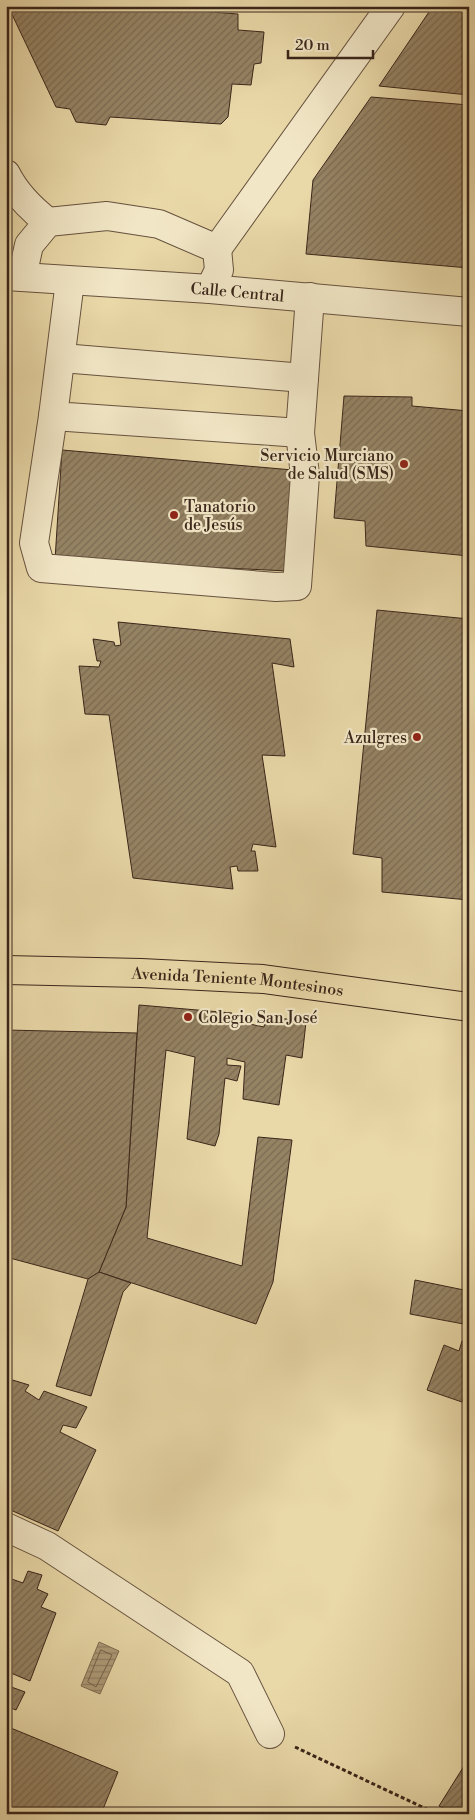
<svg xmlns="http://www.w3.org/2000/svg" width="475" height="1820" font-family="'Libre Bodoni',serif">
  <defs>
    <pattern id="water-rules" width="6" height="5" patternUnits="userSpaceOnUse" patternTransform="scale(1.25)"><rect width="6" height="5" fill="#ae9b78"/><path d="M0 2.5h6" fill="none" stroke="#8f7e62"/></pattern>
    <pattern id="building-hatch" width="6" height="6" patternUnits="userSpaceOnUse" patternTransform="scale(1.25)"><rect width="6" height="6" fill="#958364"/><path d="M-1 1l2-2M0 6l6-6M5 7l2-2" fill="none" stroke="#7b6b52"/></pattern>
  </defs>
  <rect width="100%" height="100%" fill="#e9d8a8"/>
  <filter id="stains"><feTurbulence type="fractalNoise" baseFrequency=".004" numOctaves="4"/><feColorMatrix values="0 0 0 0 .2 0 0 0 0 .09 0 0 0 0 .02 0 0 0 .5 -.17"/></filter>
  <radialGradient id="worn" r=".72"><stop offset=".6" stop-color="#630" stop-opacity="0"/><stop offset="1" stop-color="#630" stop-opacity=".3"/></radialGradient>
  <path fill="url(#water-rules)" stroke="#806c52" d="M99 1642 119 1651 100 1694 81 1686Z"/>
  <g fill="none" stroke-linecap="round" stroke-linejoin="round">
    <path stroke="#746049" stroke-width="1" d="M101 1650 112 1655 96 1687 88 1682Z"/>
  </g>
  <g fill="url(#building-hatch)" stroke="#3a261a">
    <path d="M8 6H133L238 14V30L264 32 261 63 254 64 251 85 232 84 228 117 221 124 110 117 106 125 76 122 70 109 56 107Z"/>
    <path d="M433 6H469V95L379 86Z"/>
    <path d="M371 97 469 105V268L306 254 313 180Z"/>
    <path d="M344 396 412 397V406L469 411V556L366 546 365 521 334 518Z"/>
    <path d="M62 450 293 470 288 571 55 560Z"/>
    <path d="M377 610 469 619V900L382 892V858L353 854Z"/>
    <path d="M118 622 290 639 294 667 272 663 285 756 262 755 276 847 253 844 251 851H255L258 871H238L237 866 230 867 233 889 133 878 109 715 85 714 79 666 99 667 101 661H97L93 639 114 642 115 646 121 645Z"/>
    <path d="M139 1005 232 1013 230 1020 264 1027 266 1016 306 1022 302 1058 286 1055 279 1105 243 1099 245 1062 227 1058V1065L241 1066 237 1081 225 1078 219 1134 215 1146 187 1139 195 1057 166 1050 147 1238 242 1266 258 1137 292 1140 273 1282 256 1324 99 1272 126 1207Z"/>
    <path d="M6 1030 137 1033 126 1207 99 1272 88 1279 6 1257Z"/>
    <path d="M99 1272 131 1283 123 1292 91 1396 56 1386 88 1279Z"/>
    <path d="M415 1280 469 1291V1325L410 1314Z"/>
    <path d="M462 1341 469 1343V1383L462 1402 427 1390 444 1345 459 1351Z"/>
    <path d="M6 1378 29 1385 25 1391 39 1400 44 1391 87 1407 76 1428 63 1425 60 1432 96 1450 58 1531 6 1508Z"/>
    <path d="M6 1541 11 1543 6 1555Z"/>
    <path d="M28 1571 42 1575 37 1589 48 1594 41 1607 56 1613 30 1681 6 1671V1577L23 1583Z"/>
    <path d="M6 1685 25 1692 16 1710 6 1706Z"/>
    <path d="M6 1726 118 1772 101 1814H6Z"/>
    <path d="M469 1758V1814H454L439 1806Z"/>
  </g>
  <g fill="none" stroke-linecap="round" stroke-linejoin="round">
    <defs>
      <g id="minor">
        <path d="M6 174C16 194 30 208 48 222"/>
        <path d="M217 249 391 6"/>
        <path id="s1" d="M6 276 210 289 469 312"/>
        <path d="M22 277 29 245 48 222 107 216 159 224 217 249 219 270 210 289"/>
        <path d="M70 281 53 416 300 433 310 297"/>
        <path d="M62 358 304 378"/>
        <path d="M53 416 34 543 41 568 276 587 297 586 305 475 300 433"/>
        <path d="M6 1527 47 1546 240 1673 270 1734"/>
      </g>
      <g id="major">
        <path id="s2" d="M6 970 141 973 263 979 469 1007"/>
      </g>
    </defs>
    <use href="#minor" stroke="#66523e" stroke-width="30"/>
    <use href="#major" stroke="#3a261a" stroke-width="30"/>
    <path stroke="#3a261a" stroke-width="3" stroke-dasharray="4 2.5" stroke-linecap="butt" d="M295 1747 437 1814"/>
    <use href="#minor" stroke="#f1e6c6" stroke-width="28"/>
    <use href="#major" stroke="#e9d8a8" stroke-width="28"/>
  </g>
  <g fill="#8f2418" stroke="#f1e6c6" stroke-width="2">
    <circle cx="404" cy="464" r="5"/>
    <circle cx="174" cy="515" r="5"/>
    <circle cx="417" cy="737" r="5"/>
    <circle cx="188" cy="1017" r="5"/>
  </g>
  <g text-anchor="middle" stroke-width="4.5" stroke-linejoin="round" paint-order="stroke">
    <g font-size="16" fill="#3a261a" stroke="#f1e6c6">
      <text dy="6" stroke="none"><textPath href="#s1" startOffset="232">Calle Central</textPath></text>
      <text dy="6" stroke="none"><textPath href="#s2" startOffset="232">Avenida Teniente Montesinos</textPath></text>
    </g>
    <g font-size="16" fill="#3a261a" stroke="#f1e6c6" text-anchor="end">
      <text x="394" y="461">Servicio Murciano<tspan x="394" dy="18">de Salud (SMS)</tspan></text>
      <text x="184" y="512" text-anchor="start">Tanatorio<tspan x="184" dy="18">de Jesús</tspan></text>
      <text x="407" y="743">Azulgres</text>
      <text x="198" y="1023" text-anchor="start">Colegio San José</text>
    </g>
  </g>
  <rect width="475" height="1820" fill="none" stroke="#e9d8a8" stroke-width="25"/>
  <rect x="8" y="8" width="460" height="1805" fill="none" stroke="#3a261a" stroke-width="2.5"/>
  <rect x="12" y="12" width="450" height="1795" fill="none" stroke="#3a261a"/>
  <path d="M288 50v8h85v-8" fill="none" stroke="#3a261a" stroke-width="2.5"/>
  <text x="295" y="50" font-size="15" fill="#3a261a" stroke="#f1e6c6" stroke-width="4" paint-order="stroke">20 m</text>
  <rect width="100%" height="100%" filter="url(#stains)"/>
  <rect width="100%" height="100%" fill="url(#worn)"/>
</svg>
